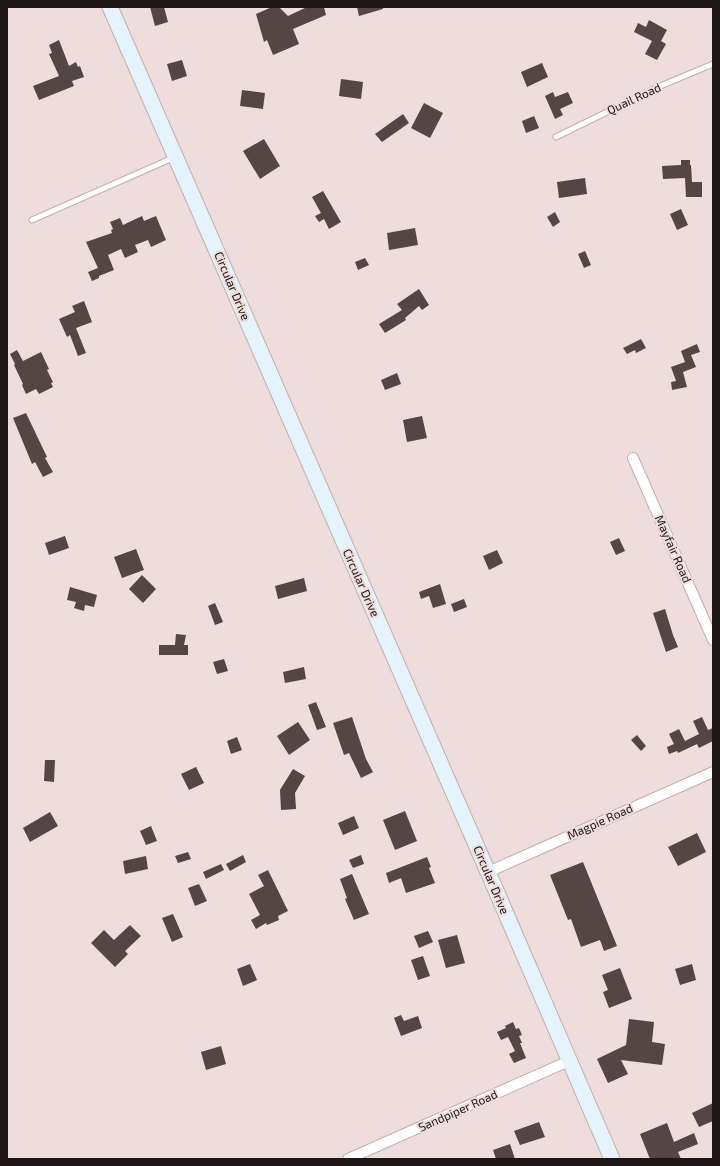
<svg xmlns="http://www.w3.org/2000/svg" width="720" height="1166" font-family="'Exo 2',sans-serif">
  <rect width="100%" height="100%" fill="#eedddb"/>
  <g fill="#534645">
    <path d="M150 7H164L168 22 155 26Z"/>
    <path d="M272 7H279L288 16 307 7H324L326 15 293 29 299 44 273 55 267 40 264 42 256 14Z"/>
    <path d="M357 7H383V9L359 16Z"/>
    <path d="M649 20 667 30 661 41 666 44 657 60 645 54 652 41 634 32 638 23 646 27Z"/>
    <path d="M59 40 69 66 76 62 78 67 80 66 84 77 72 81 74 86 39 100 33 86 59 76 49 54 52 53 49 45Z"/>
    <path d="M182 60 187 76 172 81 167 64Z"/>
    <path d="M542 63 548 77 527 87 521 72Z"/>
    <path d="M341 79 363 82 361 99 339 96Z"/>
    <path d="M242 90 265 93 263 109 240 106Z"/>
    <path d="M553 92 555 97 568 92 573 103 560 109 563 115 555 119 545 96Z"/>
    <path d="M424 103 443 113 430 138 411 128Z"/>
    <path d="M403 114 409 123 382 142 375 134Z"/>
    <path d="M534 116 539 128 526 133 522 121Z"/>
    <path d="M264 139 280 166 260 179 243 151Z"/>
    <path d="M681 160H690V165H691L692 182H702V197H686L685 178 663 179 662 166 681 165Z"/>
    <path d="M585 178 587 194 559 198 557 182Z"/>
    <path d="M323 191 341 222 329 229 324 219 319 222 315 216 321 213 312 197Z"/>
    <path d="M681 209 688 225 677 230 670 214Z"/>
    <path d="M555 212 560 222 553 227 547 217Z"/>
    <path d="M142 216 144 221 156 216 166 240 151 247 148 240 135 245 138 252 125 258 121 249 108 255 114 270 99 276V278L92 281 88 272 98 268 86 242 112 233 111 230 113 229 110 222 120 218 123 225Z"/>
    <path d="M415 228 418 245 389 250 387 233Z"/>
    <path d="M585 251 591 265 584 268 578 254Z"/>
    <path d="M365 258 369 265 358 270 355 262Z"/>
    <path d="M419 289 429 305 422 310 419 306 405 318 406 320 385 333 379 324 402 310 397 304Z"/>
    <path d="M84 301 92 322 76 328 86 353 78 356 70 335 67 337 59 319 75 312 72 306Z"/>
    <path d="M641 339 646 348 636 353 635 350 627 354 623 348Z"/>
    <path d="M697 344 700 352 691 355 696 367 683 372 687 387 672 390 671 382 676 381 671 367 685 362 681 351Z"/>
    <path d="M17 350 23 361 41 352 49 369 47 370 53 382 51 383 53 387 39 394 36 389 26 394 22 385 23 384 14 365 15 364 10 354Z"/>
    <path d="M397 373 401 384 385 390 381 380Z"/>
    <path d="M26 413 47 457 45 458 53 472 43 477 35 462 32 464 13 418Z"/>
    <path d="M422 416 427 438 407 442 403 420Z"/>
    <path d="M65 536 69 548 49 555 45 543Z"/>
    <path d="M619 538 625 551 616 555 610 542Z"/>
    <path d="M136 549 144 570 122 578 114 557Z"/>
    <path d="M497 550 503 563 489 570 483 556Z"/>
    <path d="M142 575 156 589 143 603 129 589Z"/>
    <path d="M304 578 307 591 278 599 275 586Z"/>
    <path d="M440 584 446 604 433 608 429 596 421 599 419 592Z"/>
    <path d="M70 587 97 595 94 607 85 605 84 611 74 608 76 602 67 600Z"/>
    <path d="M464 599 467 607 454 612 451 604Z"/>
    <path d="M215 603 223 622 215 625 208 606Z"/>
    <path d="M665 609 673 635 678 647 666 652 653 613Z"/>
    <path d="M176 634 186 635 184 645H188V655H159V645H175Z"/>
    <path d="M224 659 228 671 217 674 213 662Z"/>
    <path d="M304 667 306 679 285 683 283 672Z"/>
    <path d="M316 702 326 727 317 730 308 705Z"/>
    <path d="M352 717 366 759 373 772 361 778 349 753 344 755 333 723Z"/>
    <path d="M702 717 708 730 713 728V741L699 748 697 744 678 753 677 751 669 754 667 747 674 744 669 734 679 729 685 741 699 734 693 721Z"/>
    <path d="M298 722 310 740 289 755 277 736Z"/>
    <path d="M637 735 646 746 641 751 631 740Z"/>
    <path d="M237 737 242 750 231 754 227 741Z"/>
    <path d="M45 760H55L54 782 44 781Z"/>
    <path d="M196 767 204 783 189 790 181 774Z"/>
    <path d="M293 769 305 776 295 793 296 809 281 810 280 790Z"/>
    <path d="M405 811 417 841 395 850 383 820Z"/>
    <path d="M50 812 58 826 30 842 23 828Z"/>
    <path d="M354 816 359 828 343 835 338 823Z"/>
    <path d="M151 826 157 841 146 845 140 831Z"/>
    <path d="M697 833 706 852 678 866 668 847Z"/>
    <path d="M188 852 191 859 178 863 175 856Z"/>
    <path d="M243 855 246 862 230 871 226 864Z"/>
    <path d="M361 855 364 864 353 868 349 860Z"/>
    <path d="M146 856 148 869 125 874 123 861Z"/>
    <path d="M427 857 431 867 429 868 435 883 406 893 401 878 389 883 386 873Z"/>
    <path d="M583 862 617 946 604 951 600 940 581 947 571 919 568 920 550 875Z"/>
    <path d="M221 864 224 870 206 879 203 872Z"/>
    <path d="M268 870 288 911 278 916 279 920 267 925 266 923 256 929 251 920 260 915 249 894 264 886 258 875Z"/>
    <path d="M352 874 369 914 354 920 345 899 347 898 340 879Z"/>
    <path d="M199 884 207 901 195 906 188 888Z"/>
    <path d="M173 914 183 937 172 942 162 918Z"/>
    <path d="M130 925 141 936 125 951 128 954 115 967 91 943 104 930 114 940Z"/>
    <path d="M428 931 433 942 419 948 414 936Z"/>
    <path d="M457 935 465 963 446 968 438 940Z"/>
    <path d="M423 956 430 976 418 980 411 960Z"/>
    <path d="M250 964 257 980 243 986 237 969Z"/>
    <path d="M692 964 696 980 680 985 675 969Z"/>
    <path d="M620 968 632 999 609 1008 603 992 608 990 602 975Z"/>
    <path d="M401 1015 404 1021 418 1016 422 1028 401 1036 394 1018Z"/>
    <path d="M629 1019 654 1022 652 1042 665 1044 662 1065 621 1060 628 1074 608 1083 597 1059 626 1045Z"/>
    <path d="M513 1022 516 1029 519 1028 522 1035 519 1036 522 1043H520L526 1058 514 1063 509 1054 515 1051 508 1037 501 1040 497 1032 506 1028 505 1026Z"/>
    <path d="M221 1046 226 1064 206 1070 201 1052Z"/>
    <path d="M713 1103V1121L699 1127 692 1113Z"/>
    <path d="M539 1122 545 1137 520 1145 514 1131Z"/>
    <path d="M667 1123 674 1142 694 1133 698 1144 678 1152 681 1159H650L640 1134Z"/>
    <path d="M510 1144 515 1159H496L493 1150Z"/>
  </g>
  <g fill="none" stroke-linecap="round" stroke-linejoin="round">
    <defs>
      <g id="lane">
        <path d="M556 137 658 87 713 64"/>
        <path d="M32 220 175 157"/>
      </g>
      <g id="street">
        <path d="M633 458 713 640"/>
        <path d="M488 872 713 772"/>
        <path d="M348 1159 569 1061"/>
      </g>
      <path id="secondary" d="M110 7 488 872 612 1159"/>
    </defs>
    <use href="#lane" stroke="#bfafae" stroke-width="7"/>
    <use href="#street" stroke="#bfafae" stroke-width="12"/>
    <use href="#secondary" stroke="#bfafae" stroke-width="17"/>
    <use href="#lane" stroke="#fff" stroke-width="5"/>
    <use href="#street" stroke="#fff" stroke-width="10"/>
    <use href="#secondary" stroke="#e5f4fc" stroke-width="15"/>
  </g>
  <g text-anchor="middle" stroke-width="4" stroke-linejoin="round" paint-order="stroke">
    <g font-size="12" fill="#1c1616" stroke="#eedddb">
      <text transform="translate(634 99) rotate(-25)" y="4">Quail Road</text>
      <text transform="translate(232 286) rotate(67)" y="4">Circular Drive</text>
      <text transform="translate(673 549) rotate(66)" y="4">Mayfair Road</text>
      <text transform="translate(361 583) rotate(66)" y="4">Circular Drive</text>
      <text transform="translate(600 822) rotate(-24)" y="4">Magpie Road</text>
      <text transform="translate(491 880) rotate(67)" y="4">Circular Drive</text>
      <text transform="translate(458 1111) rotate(-24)" y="4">Sandpiper Road</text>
    </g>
  </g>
  <rect width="720" height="1166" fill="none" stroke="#1c1616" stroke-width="16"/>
</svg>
